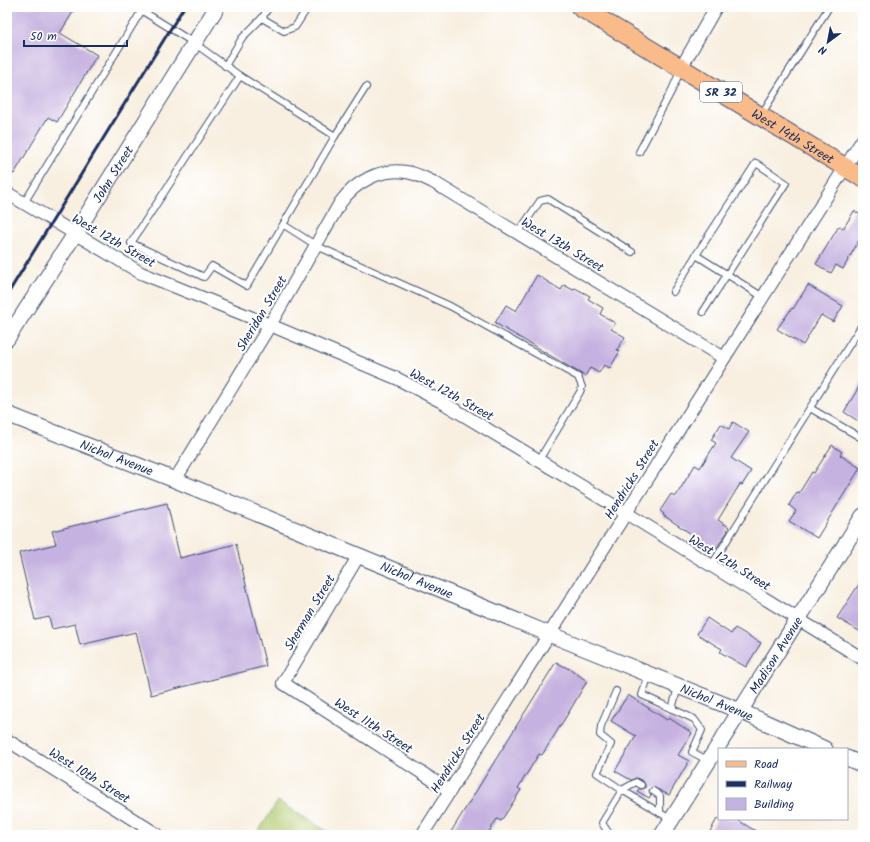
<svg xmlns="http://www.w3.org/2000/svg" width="870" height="842" font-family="Kalam,sans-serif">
  <rect width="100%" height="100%" fill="#fff"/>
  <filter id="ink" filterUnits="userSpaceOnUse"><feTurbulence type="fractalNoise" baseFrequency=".025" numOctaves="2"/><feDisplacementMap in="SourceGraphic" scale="8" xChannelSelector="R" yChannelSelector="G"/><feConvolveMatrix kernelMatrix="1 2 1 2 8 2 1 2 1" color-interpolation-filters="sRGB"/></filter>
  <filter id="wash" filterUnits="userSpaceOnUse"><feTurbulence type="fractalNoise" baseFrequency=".012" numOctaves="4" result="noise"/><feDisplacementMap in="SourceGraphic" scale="16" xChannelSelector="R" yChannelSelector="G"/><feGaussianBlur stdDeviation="0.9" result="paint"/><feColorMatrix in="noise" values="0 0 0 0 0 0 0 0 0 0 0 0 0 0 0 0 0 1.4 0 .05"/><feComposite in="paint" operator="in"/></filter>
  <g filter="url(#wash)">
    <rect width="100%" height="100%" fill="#f8efe0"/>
    <path fill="#b0c86d" stroke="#667c66" d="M278 801 333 835H256Z"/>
    <g id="blocks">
      <g fill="#c6b2e0">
        <path d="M7 7H76L60 33 97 55 57 122 48 117 14 174 7 169Z"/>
        <path d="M854 211 863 216V233L843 269 836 265 831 273 816 264 839 226 843 229Z"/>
        <path d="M537 275 561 290 564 285 573 290 575 288 590 296 588 299 603 308 600 314 615 323 611 329 625 337 617 350 620 351 610 368 604 365 599 373 590 368 585 376 495 323 506 305 516 311Z"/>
        <path d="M808 285 843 306 833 322 821 315 803 345 777 329 792 308 793 309Z"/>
        <path d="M863 380V424L844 412Z"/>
        <path d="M733 422 749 432 731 458 751 471 742 485 740 484 718 520 729 527 727 530 728 531 715 550 663 515 664 514 660 511 671 494 675 497 676 496 695 465 700 468 716 443 711 440 721 424 729 429Z"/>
        <path d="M832 445 842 452 840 455 860 468 817 538 789 521 796 511 789 505 797 492 799 493 812 472 814 473Z"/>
        <path d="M167 503 180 558 236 544 266 666 151 695 136 632 80 645 75 624 52 629 49 617 35 620 19 553 56 544 52 531Z"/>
        <path d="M863 578V624L859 631 837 618Z"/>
        <path d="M707 618 731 634 735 628 761 643 746 667 720 652 722 649 697 634Z"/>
        <path d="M556 662 569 669V668L587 681 569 712 542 755 539 754 518 788 521 790 501 821 497 819 487 835H449Z"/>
        <path d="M628 695 667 720 669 718 692 733 678 755 689 761 669 795 653 787 649 790 651 795 649 798 637 791 639 789H641L645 788V785L643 781 636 778 631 780 615 771 636 736 611 721Z"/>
        <path d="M717 819H736L762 835H708Z"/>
      </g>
    </g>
  </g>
  <g filter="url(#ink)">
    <use href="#blocks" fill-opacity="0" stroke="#3c4c72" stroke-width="1"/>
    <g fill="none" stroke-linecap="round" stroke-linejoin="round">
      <defs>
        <g id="service">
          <path d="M136 7 194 43 240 76 335 136 366 87"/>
          <path d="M262 18 284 31 295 27 308 7"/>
          <path d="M225 66 242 38 262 18 269 7"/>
          <path d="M240 76 131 243 204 277 212 266 247 286 335 136"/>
          <path d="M761 115 829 7"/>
          <path d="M639 152 672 90 681 69"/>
          <path d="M24 203 142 10"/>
          <path d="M284 225 317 246 450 306 578 377 582 387 580 392 539 460"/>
          <path d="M518 233 540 201 548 199 632 252"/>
          <path d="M696 255 756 163 786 183 703 312"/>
          <path d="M673 292 696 255 763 297"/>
          <path d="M810 408 863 439"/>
          <path d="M711 566 863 323"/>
          <path d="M649 675 642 695 694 719 702 730 692 752 709 761"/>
          <path d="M616 691 601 726 600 735 611 744 597 773 622 790 636 782 641 785"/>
          <path d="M672 709 678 687"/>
          <path d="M653 791 660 796V813"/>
          <path d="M610 835 602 823 622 790 672 820"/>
        </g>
        <g id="minor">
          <path d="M681 68 716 7"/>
          <path d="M7 193 141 273 270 325 396 378 442 402 626 513 863 659"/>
          <path d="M175 480 270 325 340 203C355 182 380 168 406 172 416 173 424 178 433 182L724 358"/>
          <path d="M359 555 283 683 450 791"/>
          <path d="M7 740 158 835"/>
          <path d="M422 835 863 139"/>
        </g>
        <g id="tertiary">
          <path id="s1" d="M7 339 75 234 217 7"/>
          <path id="s2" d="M7 414 175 480 549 634 740 711 825 749"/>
          <path d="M847 758 863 765"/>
          <path id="s3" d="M662 835 863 516"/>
        </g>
        <g id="primary">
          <path id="s4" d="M580 7 863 178"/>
        </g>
      </defs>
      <use href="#service" stroke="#3c4c72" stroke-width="8"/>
      <use href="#minor" stroke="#3c4c72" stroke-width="14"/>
      <use href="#tertiary" stroke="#3c4c72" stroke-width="17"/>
      <use href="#primary" stroke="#3c4c72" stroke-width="20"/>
      <use href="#service" stroke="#fff" stroke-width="6"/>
      <use href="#minor" stroke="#fff" stroke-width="12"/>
      <use href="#tertiary" stroke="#fff" stroke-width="15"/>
      <use href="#primary" stroke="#fabb8b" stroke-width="18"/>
      <path stroke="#1b2f5e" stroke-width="3" d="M7 295 184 7"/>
    </g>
  </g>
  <g text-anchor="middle" stroke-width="4" stroke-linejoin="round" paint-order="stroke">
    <rect fill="#fff" stroke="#5f6d8e" stroke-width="1" x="700" y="82" width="42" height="20" rx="3"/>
    <g font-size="12" font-weight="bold" fill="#1b2f5e">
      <text x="721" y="96">SR 32</text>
    </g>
    <g font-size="13" fill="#1b2f5e" stroke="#fff">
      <text dy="5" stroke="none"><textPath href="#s4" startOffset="249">West 14th Street</textPath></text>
      <text dy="5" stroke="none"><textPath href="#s1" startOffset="196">John Street</textPath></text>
      <text transform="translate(114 240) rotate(30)" y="5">West 12th Street</text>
      <text transform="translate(563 244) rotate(31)" y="5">West 13th Street</text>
      <text transform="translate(261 313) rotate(-59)" y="5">Sheridan Street</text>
      <text transform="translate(452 394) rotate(29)" y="5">West 12th Street</text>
      <text dy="5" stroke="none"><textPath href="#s2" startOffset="118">Nichol Avenue</textPath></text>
      <text transform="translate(631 479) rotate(-58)" y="5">Hendricks Street</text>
      <text transform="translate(730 562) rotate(32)" y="5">West 12th Street</text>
      <text dy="5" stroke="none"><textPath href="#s2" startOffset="442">Nichol Avenue</textPath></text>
      <text transform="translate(309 612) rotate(-59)" y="5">Sherman Street</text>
      <text dy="5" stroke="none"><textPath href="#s3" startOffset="213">Madison Avenue</textPath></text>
      <text dy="5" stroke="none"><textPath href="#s2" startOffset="766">Nichol Avenue</textPath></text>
      <text transform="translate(374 725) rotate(33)" y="5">West 11th Street</text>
      <text transform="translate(457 753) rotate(-58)" y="5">Hendricks Street</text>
      <text transform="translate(90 775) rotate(32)" y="5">West 10th Street</text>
    </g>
  </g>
  <rect width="870" height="842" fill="none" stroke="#fff" stroke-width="24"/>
  <rect x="718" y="748" width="130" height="72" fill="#ffffff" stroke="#a4acbf"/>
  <rect x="726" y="761" width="20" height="6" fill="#fabb8b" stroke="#a4acbf"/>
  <text x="754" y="768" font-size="12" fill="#1b2f5e">Road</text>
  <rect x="726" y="781" width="20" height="6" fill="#1b2f5e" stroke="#a4acbf"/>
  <text x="754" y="788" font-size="12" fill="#1b2f5e">Railway</text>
  <rect x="726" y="798" width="20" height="12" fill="#c6b2e0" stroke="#a4acbf"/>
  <text x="754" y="808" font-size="12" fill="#1b2f5e">Building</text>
  <g transform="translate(828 42) rotate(212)" stroke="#ffffff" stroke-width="3" paint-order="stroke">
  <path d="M0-3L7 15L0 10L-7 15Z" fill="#1b2f5e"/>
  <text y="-6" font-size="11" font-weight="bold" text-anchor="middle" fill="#1b2f5e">N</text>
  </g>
  <path d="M24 40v6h103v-6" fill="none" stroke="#1b2f5e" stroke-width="2"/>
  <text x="30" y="40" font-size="12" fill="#1b2f5e" stroke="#ffffff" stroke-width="3" paint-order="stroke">50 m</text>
</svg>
